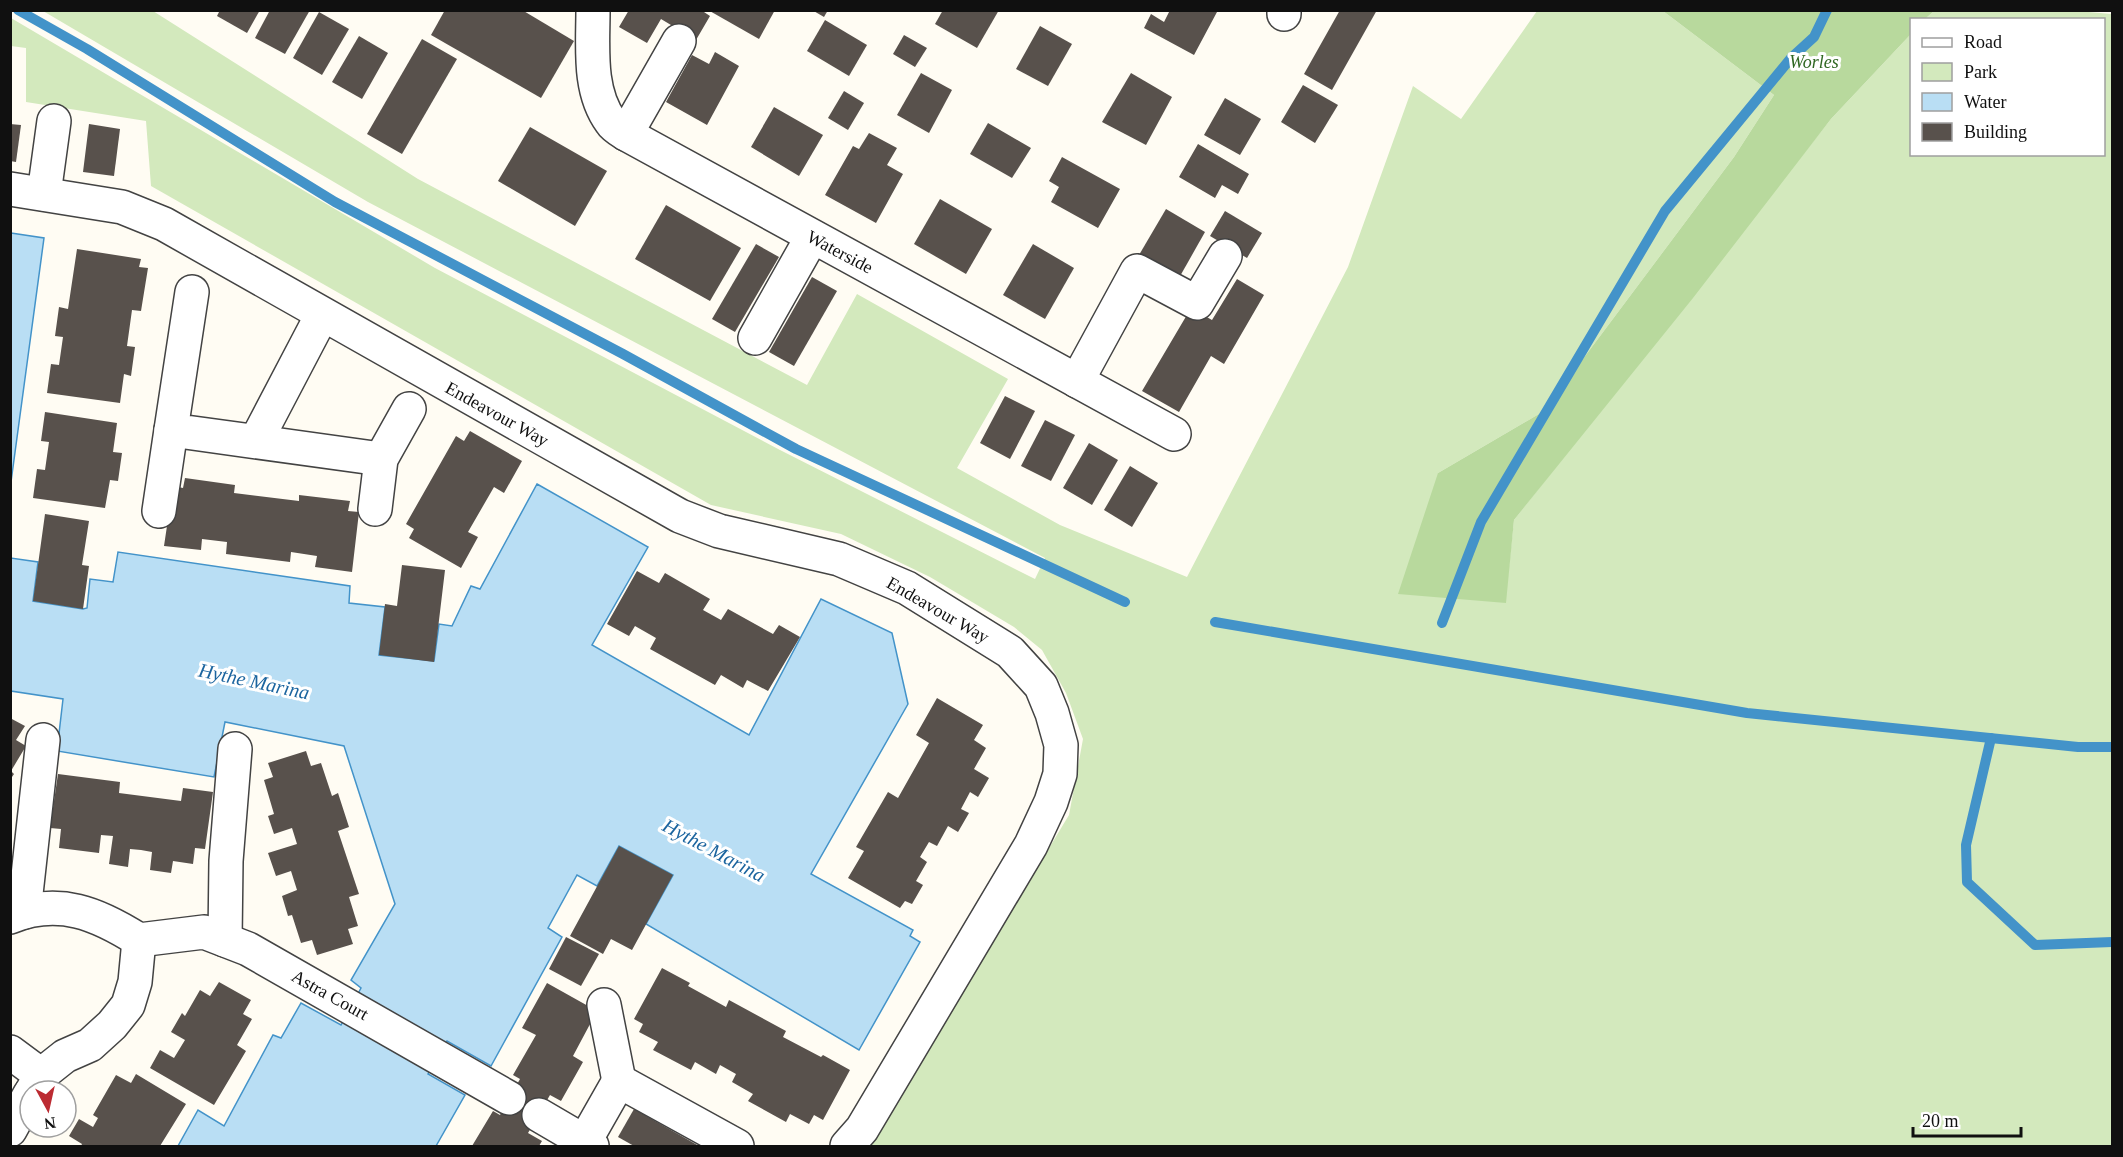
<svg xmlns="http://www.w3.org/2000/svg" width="2123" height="1157" font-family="Georgia,serif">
  <rect width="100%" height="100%" fill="#fffcf3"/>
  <path fill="#d3e9bd" d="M2065 10 2112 14V1146H869L1069 815 1083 739 1066 693 1042 650 1014 627 930 577 841 534 711 505 151 186 146 121 26 102V48L11 46V18L435 268 780 450 1035 579 1045 558 368 202 43 11H153L418 179 807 385 857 294 1008 379 957 468 1060 525 1187 577 1348 267 1413 86 1461 119 1537 11H1663L1774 95 1734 157 1544 411 1438 473 1505 603 1514 520 1831 119 1911 34 1912 154H2104V20L1925 19 1934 11Z"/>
  <path fill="#b8d99d" d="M1663 11H1934L1925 19 1912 20 1911 34 1831 119 1693 298 1514 520 1506 603 1398 594 1438 473 1544 411 1734 157 1774 95Z"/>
  <g fill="#b9def4" stroke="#4393c9" stroke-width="1.5">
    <path d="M11 233 44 238 11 482 10 233Z"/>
    <path d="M537 484 648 547 592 645 749 735 821 599 892 633 908 704 811 874 913 930 910 936 920 942 859 1050 646 924 673 875 619 846 597 886 577 875 548 928 562 937 491 1066 447 1041 428 1074 465 1095 436 1146H178L198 1110 224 1126 273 1035 281 1038 301 1003 341 1025 361 988 351 980 395 904 344 746 225 722 214 777 57 751 63 699 11 691V558L38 562 33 601 83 609 87 608 90 579 113 582 118 552 350 586 349 603 385 607 379 655 434 661 439 624 452 626 471 586 480 589Z"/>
  </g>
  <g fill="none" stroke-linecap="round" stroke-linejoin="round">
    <g stroke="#4393c9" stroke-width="10">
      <path d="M18 10 87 49 335 202 623 354 796 449 1125 602"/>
      <path d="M1215 622 1747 713 2078 747H2112"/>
      <path d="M1442 623 1481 522 1665 211 1791 58 1814 37 1827 10"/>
      <path d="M1991 738 1966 845 1967 882 2035 945 2112 942"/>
    </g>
  </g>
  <g fill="#58514c">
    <path d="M220 10H260L247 33 217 16Z"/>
    <path d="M270 10H310L285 54 255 38Z"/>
    <path d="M445 10H522L574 41 541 98 431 35Z"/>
    <path d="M629 10H701L710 16 696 40 661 19 647 43 619 27Z"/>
    <path d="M708 10H775L759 39Z"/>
    <path d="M812 10H828L824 17Z"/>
    <path d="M943 10H999L977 48 935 24Z"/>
    <path d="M1170 10 1217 12 1194 55 1144 28 1151 14 1164 22Z"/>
    <path d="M1340 10H1377L1332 90 1304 74Z"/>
    <path d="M319 12 349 29 322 75 293 58Z"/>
    <path d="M825 20 867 45 849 76 807 51Z"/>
    <path d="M1040 26 1072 44 1048 86 1016 69Z"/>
    <path d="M904 35 927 48 915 67 893 54Z"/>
    <path d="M359 36 388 53 362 99 332 82Z"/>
    <path d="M422 39 457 59 402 154 367 134Z"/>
    <path d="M715 52 739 66 707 125 666 102 692 55 709 64Z"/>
    <path d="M921 73 952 90 929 133 897 115Z"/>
    <path d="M1131 73 1172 97 1146 145 1102 122Z"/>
    <path d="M1303 85 1338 105 1315 143 1281 122Z"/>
    <path d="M844 91 864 103 848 130 828 118Z"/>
    <path d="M1225 98 1261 119 1240 155 1204 135Z"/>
    <path d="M774 107 823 135 799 176 751 147Z"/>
    <path d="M988 123 1031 148 1012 178 970 154Z"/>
    <path d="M10 124 21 125 16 162 10 161Z"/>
    <path d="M89 124 120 129 114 176 83 172Z"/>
    <path d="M530 127 607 171 575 226 498 181Z"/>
    <path d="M869 133 897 148 887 165 903 174 876 223 825 195 853 146 859 149Z"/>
    <path d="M1198 144 1249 174 1238 194 1222 185 1215 198 1179 177Z"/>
    <path d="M1062 157 1120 189 1098 228 1051 202 1059 187 1049 181Z"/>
    <path d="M940 199 992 229 966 274 914 244Z"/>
    <path d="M666 205 741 248 710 301 635 259Z"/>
    <path d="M1166 209 1205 232 1179 278 1139 255Z"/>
    <path d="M1225 211 1262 233 1247 258 1210 236Z"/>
    <path d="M756 244 779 257 735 332 712 319Z"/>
    <path d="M1033 244 1074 268 1045 319 1003 295Z"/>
    <path d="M77 249 141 259 139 267 148 268 141 311 132 310 127 346 135 347 131 376 124 374 120 403 47 393 51 364 59 365 63 337 55 336 59 307 68 309Z"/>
    <path d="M812 277 837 291 794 366 769 352Z"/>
    <path d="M1237 279 1264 295 1224 364 1211 356 1179 412 1142 391 1191 308 1212 320Z"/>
    <path d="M1005 396 1035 411 1010 459 980 443Z"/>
    <path d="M45 412 117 423 113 452 122 453 118 481 110 480 105 508 33 498 37 469 45 470 49 442 41 441Z"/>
    <path d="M1045 420 1075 435 1051 481 1021 466Z"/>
    <path d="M470 431 522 461 504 493 494 487 468 532 478 537 461 568 409 538 414 529 406 524 456 436 464 441Z"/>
    <path d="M1089 443 1118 460 1092 505 1063 488Z"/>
    <path d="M1130 466 1158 483 1132 527 1104 510Z"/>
    <path d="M185 478 235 485 234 493 299 501V495L350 501 348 511 359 512 352 572 315 567 317 556 291 552 290 562 226 554 227 542 202 539 201 550 164 546 173 486 183 488Z"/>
    <path d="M45 514 89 521 82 565 89 566 83 609 33 601Z"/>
    <path d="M402 565 445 570 434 662 379 655 385 604 397 606Z"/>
    <path d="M637 571 659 583 665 573 710 599 703 610 721 620 728 609 773 634 779 625 800 637 768 691 747 680 743 688 721 675 715 685 650 649 656 638 635 626 629 636 607 624Z"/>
    <path d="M937 698 983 725 974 740 986 748 974 769 989 778 978 797 970 792 961 809 969 813 958 832 948 826 937 846 929 842 920 857 927 862 916 881 923 885 912 904 905 901 900 908 848 878 864 851 856 847 888 792 898 798 929 743 916 735Z"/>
    <path d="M10 718 25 726 16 740 26 746 11 771 14 774 10 780Z"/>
    <path d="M306 751 311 766 321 763 332 796 338 793 349 827 338 831 359 894 349 897 358 926 348 929 353 944 317 955 312 940 301 943 292 915 288 916 282 896 297 890 291 871 276 876 268 853 297 844 292 828 274 834 268 816 274 814 264 780 273 777 268 763Z"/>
    <path d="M58 774 120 782 119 793 181 801 183 788 213 792 205 849 195 848 193 864 173 861 171 873 150 870 152 852 141 850 130 849 128 867 109 864 113 836 101 835 99 853 59 848 61 829 50 828Z"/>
    <path d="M619 846 673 875 632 950 611 939 603 954 570 936Z"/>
    <path d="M566 937 599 954 581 986 549 969Z"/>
    <path d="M662 968 690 983 688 986 726 1007 729 1000 786 1031 783 1037 821 1057 823 1055 850 1070 823 1120 814 1115 809 1124 790 1114 786 1122 748 1101 753 1094 732 1082 736 1074 720 1065 716 1074 695 1062 691 1070 653 1050 658 1042 639 1032 643 1024 634 1019Z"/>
    <path d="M219 982 251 1000 243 1014 252 1019 237 1045 246 1051 214 1105 150 1068 160 1050 174 1058 185 1040 171 1032 182 1013 185 1016 200 990 210 996Z"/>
    <path d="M547 983 597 1011 573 1056 583 1062 561 1101 550 1095 528 1133 542 1141 539 1146H472L493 1111 500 1115 520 1079 513 1075 536 1035 522 1028Z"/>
    <path d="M136 1074 186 1104 160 1146H81L82 1144 69 1136 79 1119 93 1127 98 1118 93 1115 116 1075 131 1083Z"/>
    <path d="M634 1109 699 1146H634L618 1137Z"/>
  </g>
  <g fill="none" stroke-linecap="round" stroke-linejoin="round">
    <defs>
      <g id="minor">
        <path d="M593 10C593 47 588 91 611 122 614 127 621 131 626 134L1174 434"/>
        <path d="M1284 10V14"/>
        <path d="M626 134 679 41"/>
        <path d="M10 189 122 207 164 224 680 516 719 531 839 559 907 588 1010 652 1041 686 1052 713 1061 745 1060 774 1051 802 1031 845 862 1129 847 1146"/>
        <path d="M44 194 54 121"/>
        <path d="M192 292 171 430 381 459"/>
        <path d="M755 338 812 237"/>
        <path d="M1077 381 1137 271 1197 303 1225 256"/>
        <path d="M256 441 322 315"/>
        <path d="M375 509 381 459 409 409"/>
        <path d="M159 511 171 430"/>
        <path d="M24 912 43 740"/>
        <path d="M10 917C59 897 98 914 139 940L204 932 248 949 509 1098"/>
        <path d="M225 940 226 861 235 749"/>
        <path d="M604 1005 619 1081"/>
        <path d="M10 1052 41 1075 32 1091"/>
        <path d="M41 1075 65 1056 90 1045 112 1025 128 1005 135 982 139 940"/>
        <path d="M539 1115 592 1146"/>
        <path d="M10 1130 30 1094"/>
        <path d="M582 1146 619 1081 737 1146"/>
      </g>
    </defs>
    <use href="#minor" stroke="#434343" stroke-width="36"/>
    <use href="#minor" stroke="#fff" stroke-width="33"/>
  </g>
  <g text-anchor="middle" stroke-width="6" stroke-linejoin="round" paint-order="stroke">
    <g font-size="18" font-style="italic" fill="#2f6721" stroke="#fff">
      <text x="1814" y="68">Worles</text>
    </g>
    <g font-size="18" fill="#101010" stroke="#fff">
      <text transform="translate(840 252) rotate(28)" y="6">Waterside</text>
      <text transform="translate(497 414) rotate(29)" y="6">Endeavour Way</text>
      <text transform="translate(938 610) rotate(30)" y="6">Endeavour Way</text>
      <text transform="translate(330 995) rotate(29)" y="6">Astra Court</text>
    </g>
    <g font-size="20" font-style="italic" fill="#1c659f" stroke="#fff">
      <text transform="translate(254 681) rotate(12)" y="7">Hythe Marina</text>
      <text transform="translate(714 850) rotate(28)" y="7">Hythe Marina</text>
    </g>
  </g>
  <rect width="2123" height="1157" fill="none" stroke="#101010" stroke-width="24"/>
  <rect x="1910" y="18" width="195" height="138" fill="#ffffff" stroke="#9f9f9f" stroke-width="1.5"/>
  <rect x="1922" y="38" width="30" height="9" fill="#ffffff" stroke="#9f9f9f" stroke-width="1.5"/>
  <text x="1964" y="48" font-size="18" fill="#101010">Road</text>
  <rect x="1922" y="63" width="30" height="18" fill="#d3e9bd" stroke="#9f9f9f" stroke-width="1.5"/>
  <text x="1964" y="78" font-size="18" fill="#101010">Park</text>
  <rect x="1922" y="93" width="30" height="18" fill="#b9def4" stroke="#9f9f9f" stroke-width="1.5"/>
  <text x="1964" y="108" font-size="18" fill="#101010">Water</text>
  <rect x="1922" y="123" width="30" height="18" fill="#58514c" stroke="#9f9f9f" stroke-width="1.5"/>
  <text x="1964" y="138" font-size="18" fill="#101010">Building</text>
  <g transform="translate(48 1109) rotate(172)"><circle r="28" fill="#ffffff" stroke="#9f9f9f" stroke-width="1.5"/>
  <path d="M0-4.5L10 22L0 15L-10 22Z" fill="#bc2b32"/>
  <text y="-9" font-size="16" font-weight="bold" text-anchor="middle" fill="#101010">N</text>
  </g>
  <path d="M1913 1127v9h108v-9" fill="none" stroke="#101010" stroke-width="3"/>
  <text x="1922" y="1127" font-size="18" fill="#101010" stroke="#ffffff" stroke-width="4.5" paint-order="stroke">20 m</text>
</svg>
